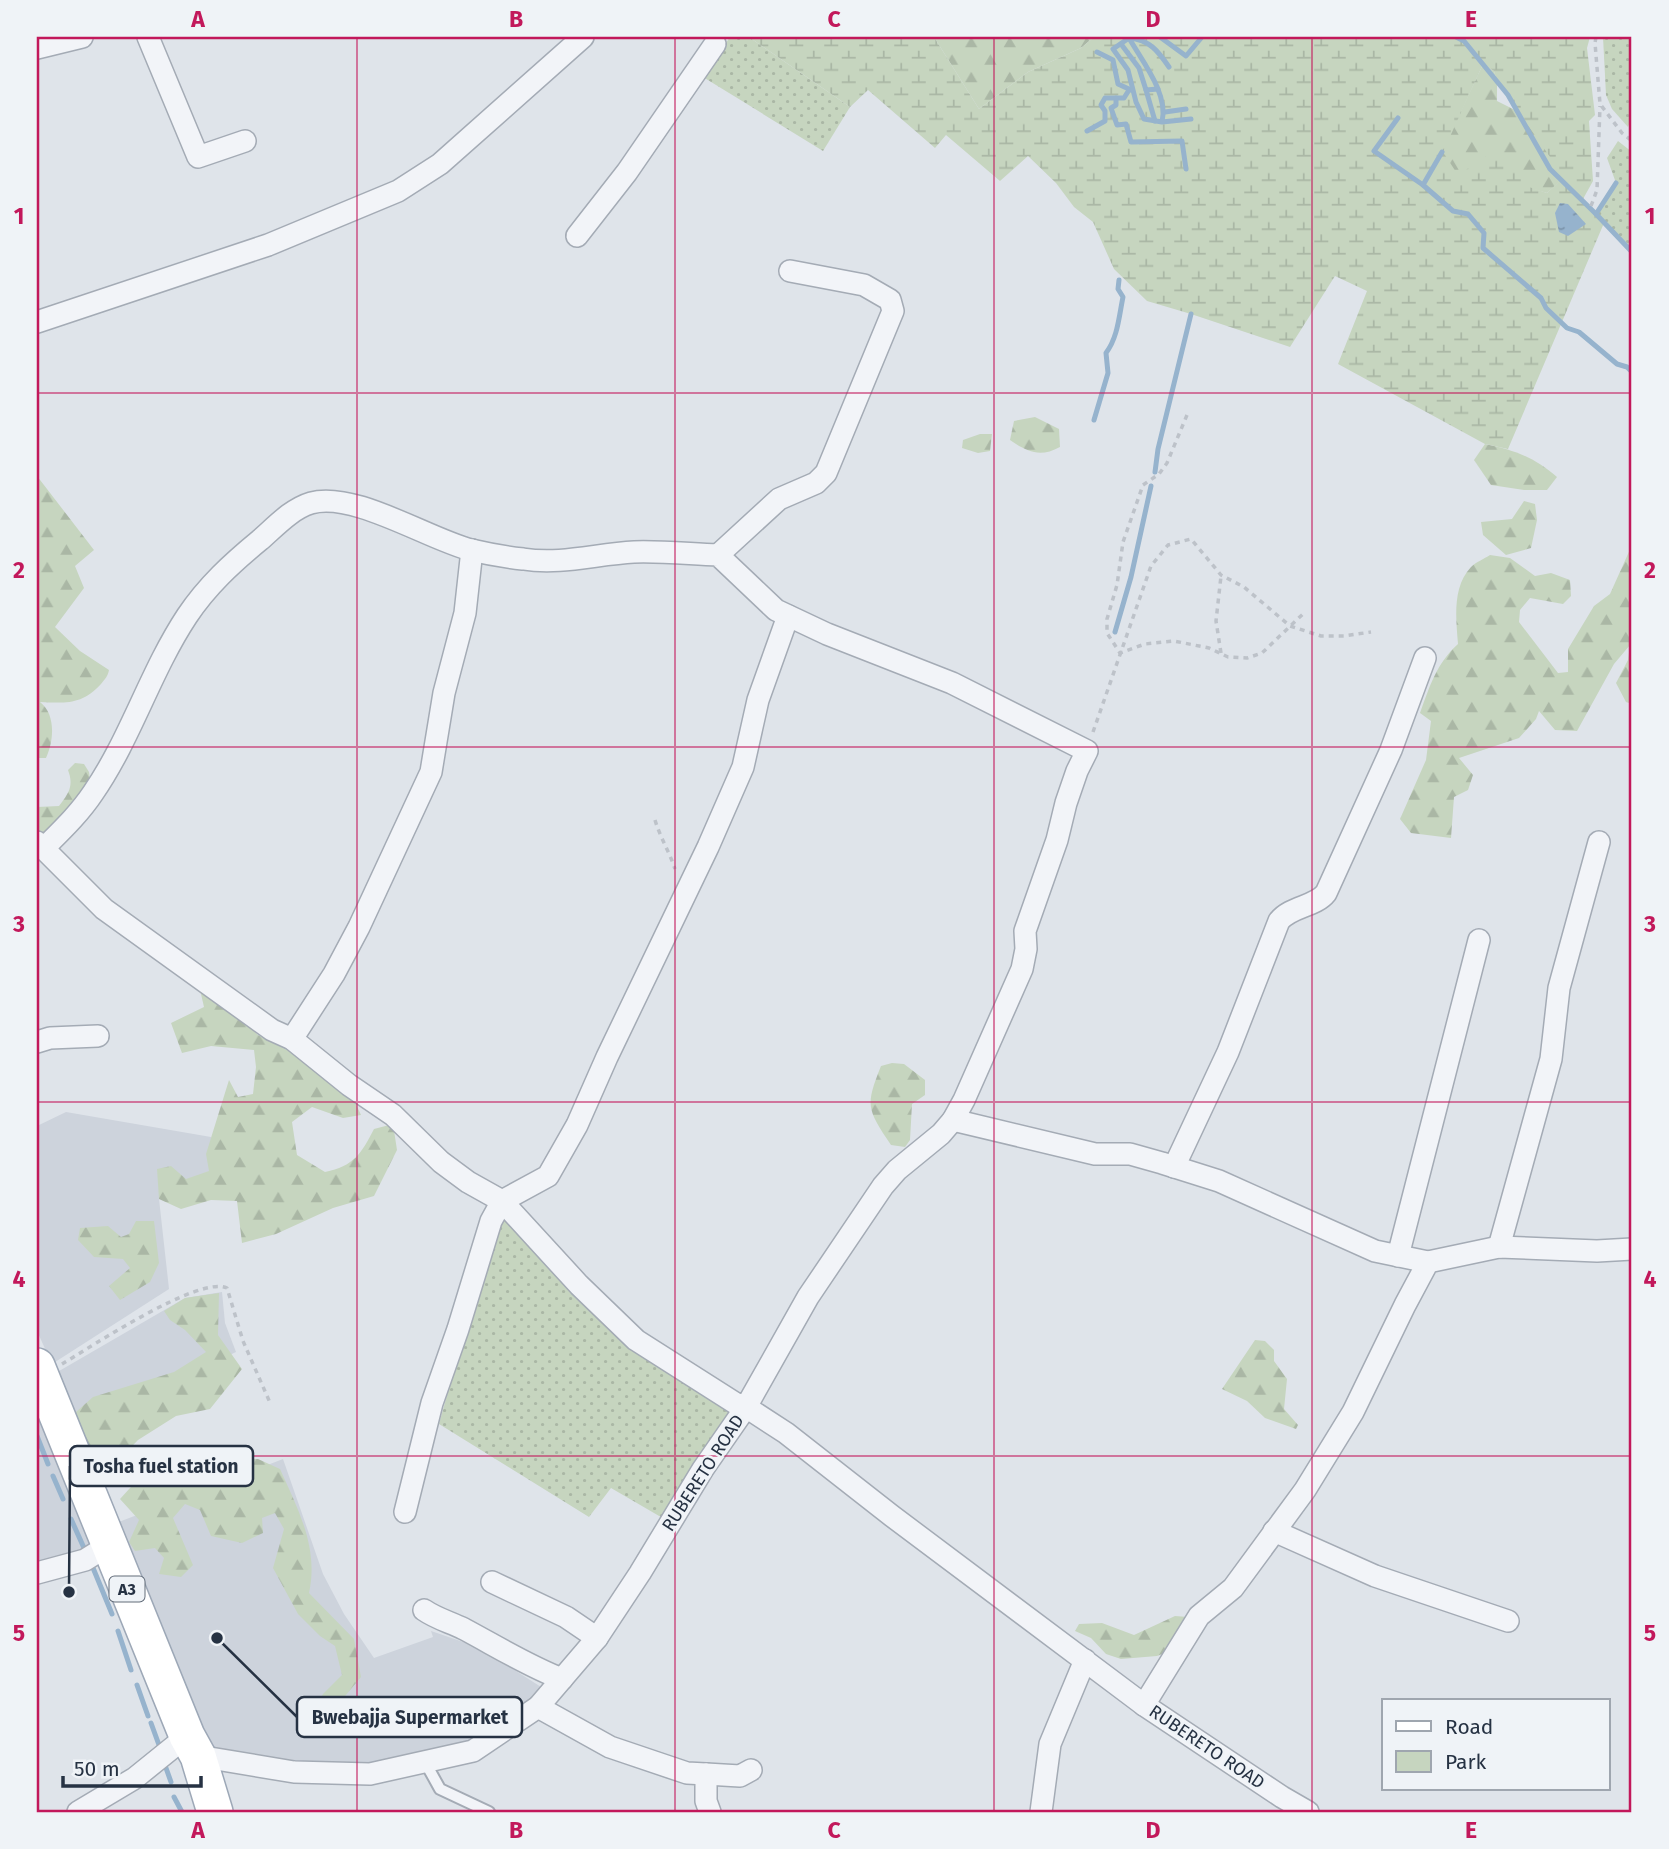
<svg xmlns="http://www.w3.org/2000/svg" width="1669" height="1849" font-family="'Fira Sans',sans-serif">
  <defs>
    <pattern id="green-dots" width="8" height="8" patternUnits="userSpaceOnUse" patternTransform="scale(1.75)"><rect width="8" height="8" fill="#c6d5bf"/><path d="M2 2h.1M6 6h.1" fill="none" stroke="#aab7a5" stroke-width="1.8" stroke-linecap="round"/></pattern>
    <pattern id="forest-firs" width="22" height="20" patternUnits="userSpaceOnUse" patternTransform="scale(1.75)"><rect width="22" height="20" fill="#c6d5bf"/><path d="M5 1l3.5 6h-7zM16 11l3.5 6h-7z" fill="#aab7a5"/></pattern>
    <pattern id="wetland-marsh" width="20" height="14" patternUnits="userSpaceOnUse" patternTransform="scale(1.75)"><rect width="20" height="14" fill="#c6d5bf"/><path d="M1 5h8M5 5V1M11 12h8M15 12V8" fill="none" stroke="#aab7a5"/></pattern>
    <pattern id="water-ripples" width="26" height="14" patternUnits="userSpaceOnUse" patternTransform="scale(1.75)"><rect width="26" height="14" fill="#96b3cd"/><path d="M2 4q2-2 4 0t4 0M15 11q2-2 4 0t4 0" fill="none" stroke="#7a92a8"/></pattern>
  </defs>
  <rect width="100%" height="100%" fill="#dfe4ea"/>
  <g fill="#cdd3dc">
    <path d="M66 1112 211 1137 221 1190 159 1199 169 1289 52 1364 37 1331V1126Z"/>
    <path d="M222 1292 225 1323 236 1352 75 1429 54 1374 185 1298Z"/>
    <path d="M37 1393 97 1544 37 1568Z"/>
    <path d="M283 1459 323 1574 344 1614 374 1658 433 1637 431 1631 478 1647 549 1692 473 1746 374 1766 321 1767 204 1752 111 1525Z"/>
  </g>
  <g fill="url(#green-dots)">
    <path d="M730 37H749L850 107 823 151 703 77Z"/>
    <path d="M1603 37H1632V118L1628 127 1612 109 1606 95Z"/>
    <path d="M1618 141 1632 152V252L1596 214 1616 183 1607 158Z"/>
    <path d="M499 1210 727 1404 731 1416 666 1520 611 1488 589 1517 439 1424Z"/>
  </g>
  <g fill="url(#forest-firs)">
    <path d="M934 37H1094L1081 48 1028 72 979 109Z"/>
    <path d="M1483 64 1494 71 1497 81V101L1521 113 1565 177 1547 193 1526 187 1457 175 1442 152Z"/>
    <path d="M1035 417 1059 429 1060 447C1040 458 1027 452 1010 440L1014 421Z"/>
    <path d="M980 434H992L990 451 978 453 962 448 963 440Z"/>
    <path d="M1485 444C1514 450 1534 457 1557 477L1547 490H1524L1491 485 1474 460Z"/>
    <path d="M37 476 94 550 75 566 84 588 55 627 80 651 109 670C108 676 105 679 101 684 82 705 66 703 40 702 56 714 54 741 46 758H37Z"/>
    <path d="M1524 501 1535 504 1537 520 1531 548 1506 555 1483 535 1481 522 1512 519Z"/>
    <path d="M1632 545V704L1626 702 1616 683 1628 660 1630 645 1614 664 1577 731 1555 730 1539 711 1536 719 1519 738 1459 758 1473 775 1468 790 1454 797 1451 838 1411 833 1400 819 1426 760 1431 721 1420 713C1430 686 1436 664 1458 644 1456 619 1452 587 1471 567 1476 562 1484 559 1490 555L1510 558 1535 576 1551 573 1570 580 1571 596 1563 604 1530 598 1520 610 1519 622 1558 673 1568 672V649L1594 606 1610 594Z"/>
    <path d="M75 763 84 764 89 772 91 787 47 835 37 832V807L59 806C69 793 74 786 68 770Z"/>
    <path d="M198 981 224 1002 258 1035 289 1051 353 1098 361 1115 343 1118 312 1107 292 1122 297 1155 325 1172C354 1166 361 1154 374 1129L393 1124 397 1150 374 1196 333 1208 276 1234 242 1243 237 1201 211 1200 181 1209 159 1199 157 1169 171 1166 186 1179 209 1171 206 1154 229 1080 238 1097 253 1094 256 1067 254 1050 211 1046 182 1053 171 1023 204 1007Z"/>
    <path d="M892 1063 904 1064 925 1080V1095L912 1104 910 1140 905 1147 891 1145C867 1109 865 1106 881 1066Z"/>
    <path d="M136 1221H154L159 1263 150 1282 120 1300 109 1286 130 1268 123 1259 94 1257 78 1240 80 1228 108 1226 121 1237 129 1234Z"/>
    <path d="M219 1293 218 1335 242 1369 210 1409 176 1416 138 1440 112 1467 89 1451 68 1419 93 1397 174 1372 206 1352 185 1330 170 1320 164 1311 185 1298Z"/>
    <path d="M1255 1340 1265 1341 1274 1350V1361L1287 1379 1284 1409 1298 1425 1296 1429 1265 1418 1247 1401 1222 1389Z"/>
    <path d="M219 1448 236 1459H258L280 1469C298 1509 319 1548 309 1593L354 1639 361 1677 325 1720 316 1707 323 1694 342 1675 335 1646 320 1636 298 1614 273 1568 284 1529 275 1513 262 1518 263 1533 242 1543 211 1536 200 1510 185 1504 173 1518 193 1565 181 1577 159 1574 164 1558 155 1548 135 1551 129 1542 139 1520 120 1499 140 1477 168 1469 205 1464Z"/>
    <path d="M1175 1616 1188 1617 1175 1649 1157 1656 1121 1659 1106 1654 1091 1638 1075 1631 1079 1624 1102 1623 1134 1635Z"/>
  </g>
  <path fill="url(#wetland-marsh)" fill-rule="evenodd" d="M749 37H934L979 109 1028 72 1081 48 1094 37H1590L1587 48 1595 115 1589 121 1593 181 1583 199 1604 223 1508 449 1485 444 1338 364 1367 291 1335 276 1290 347 1191 314 1147 301 1114 269 1093 222 1074 207 1056 183 1028 156 1000 181 946 135 935 148 868 90 850 107ZM1483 64 1494 71 1497 81 1564 177 1547 193 1526 186 1499 148 1458 175 1443 152Z"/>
  <path fill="url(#water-ripples)" d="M1560 203 1568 204 1586 224 1568 236 1559 232 1555 213Z"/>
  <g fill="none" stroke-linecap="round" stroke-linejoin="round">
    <g stroke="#96b3cd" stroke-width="5">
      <path d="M1160 37 1186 56 1202 37"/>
      <path d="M1456 37 1464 41 1508 95 1550 169 1596 214"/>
      <path d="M1129 38C1150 40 1158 51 1169 67"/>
      <path d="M1121 44 1139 68 1146 90 1158 89"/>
      <path d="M1097 52 1113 60 1118 84 1131 90"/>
      <path d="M1129 90 1124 98H1116V105L1111 108 1117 125 1126 124 1131 142 1182 141 1186 169"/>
      <path d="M1146 90 1155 121"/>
      <path d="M1165 112 1186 109"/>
      <path d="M1398 118 1374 151 1423 185"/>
      <path d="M1162 122C1169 94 1142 61 1129 38L1113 49 1128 70 1136 102 1144 119 1162 122 1191 119"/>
      <path d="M1087 131 1105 121V111L1101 105 1105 98H1116"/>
      <path d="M1442 152 1423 185 1453 211 1468 214 1484 233 1483 248 1541 298 1546 308 1567 328 1579 332 1617 364 1627 367 1632 372"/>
      <path d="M1616 183 1596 214 1632 252"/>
      <path d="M1094 420 1108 373 1106 353C1118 337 1119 316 1123 297L1118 289 1119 280"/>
      <path d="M1155 472 1158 449 1191 314"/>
      <path d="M1115 632 1131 577 1151 486"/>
      <path d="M37 1436 48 1464"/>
      <path d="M53 1476 63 1499"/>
      <path d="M71 1519 84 1548"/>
      <path d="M91 1563 112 1614"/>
      <path d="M118 1631 131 1670"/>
      <path d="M137 1685 148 1716"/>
      <path d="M151 1723 159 1745"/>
      <path d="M166 1768 171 1782"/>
      <path d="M174 1797 182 1812"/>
    </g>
    <defs>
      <path id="service" d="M425 1762 440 1789 489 1812"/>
      <g id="minor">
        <path d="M148 37 198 157 245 141"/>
        <path d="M37 48 82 37"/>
        <path d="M577 236 627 172 715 44"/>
        <path d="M37 322 268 245 398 191 440 164 583 37"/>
        <path d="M718 555 779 499 816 483 826 473 893 311 890 300 864 285 790 271"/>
        <path d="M37 842 104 909 272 1030 292 1039 349 1085 393 1115 441 1162 468 1182 502 1201 579 1285 636 1340 735 1403 746 1407 808 1297 883 1186 897 1170 941 1134 953 1120 964 1100 1022 969 1026 949 1025 931 1057 840 1066 803 1077 771 1087 751 952 683 827 634 776 610 718 555C690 554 661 551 634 552 596 554 561 565 523 559 506 557 488 554 471 550 428 539 354 491 311 503 291 509 275 527 260 540 232 563 207 586 187 616 150 672 131 738 93 793 79 814 61 831 44 848"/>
        <path d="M292 1039 334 974 359 927 431 772 444 693 465 613 472 550"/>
        <path d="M37 1042 50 1038 98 1036"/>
        <path d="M953 1120 1095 1154H1130L1162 1163 1219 1181 1375 1251 1428 1262"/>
        <path d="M1174 1167 1228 1052 1279 921C1291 906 1315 907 1326 893L1391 750 1425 658"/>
        <path d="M1499 1247 1551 1059 1559 988 1599 842"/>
        <path d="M1398 1256 1479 940"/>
        <path d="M405 1512 432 1403 458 1329 491 1221 502 1201 548 1176 577 1125 607 1057 708 847 743 767 758 700 788 616"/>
        <path d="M1274 1531 1375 1576 1508 1621"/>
        <path d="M37 1573 85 1560 109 1545"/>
        <path d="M492 1582 566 1617 597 1638"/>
        <path d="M424 1610C437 1619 450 1622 464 1629 496 1646 528 1666 562 1679"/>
        <path d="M1144 1705 1199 1616 1233 1588 1305 1490 1353 1412 1405 1305 1428 1262 1499 1247 1597 1251 1632 1249"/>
        <path d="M538 1707 610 1747 687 1773 706 1774V1801L710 1812"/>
        <path d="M198 1756 294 1772 370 1774 473 1751 538 1707 597 1638 640 1573 703 1469 746 1407 786 1433 892 1516 1144 1705 1282 1797 1308 1812"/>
        <path d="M706 1774 740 1776 751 1770"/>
        <path d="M78 1812 135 1778 187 1736"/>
        <path d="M1041 1812 1050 1744 1085 1660"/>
      </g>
      <path id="primary" d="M37 1366 187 1736 198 1756 215 1812"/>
    </defs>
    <use href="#service" stroke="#a4abb5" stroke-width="14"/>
    <use href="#minor" stroke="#a4abb5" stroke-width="24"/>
    <use href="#primary" stroke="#9da8b7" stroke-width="38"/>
    <g stroke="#bdc2c9" stroke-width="3.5" stroke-dasharray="5 5" stroke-linecap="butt">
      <path d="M1596 37 1595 43 1600 104 1622 133 1632 141"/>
      <path d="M1591 206 1597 190 1600 106"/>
      <path d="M1187 415 1167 463 1159 474 1143 485 1123 542 1117 585 1107 619V633L1120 653 1145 644 1174 641 1209 648 1228 657 1247 658 1262 653 1305 612"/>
      <path d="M1221 653 1216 621 1221 576"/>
      <path d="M1093 732 1151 566 1168 545 1191 539 1221 575 1244 587 1290 626 1321 636H1344L1371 632"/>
      <path d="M655 820C660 837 669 851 675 869"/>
      <path d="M62 1364C91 1347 199 1275 227 1288L243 1341 271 1405"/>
    </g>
    <use href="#service" stroke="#f2f4f8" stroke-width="10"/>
    <use href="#minor" stroke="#f2f4f8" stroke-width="21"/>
    <use href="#primary" stroke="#fff" stroke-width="35"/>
  </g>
  <path fill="none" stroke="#c2185b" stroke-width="2" stroke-opacity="0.55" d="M357 37V1812M675 37V1812M994 37V1812M1312 37V1812M37 393H1632M37 747H1632M37 1102H1632M37 1456H1632"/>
  <g text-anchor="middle" stroke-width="5" stroke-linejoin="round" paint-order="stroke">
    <rect fill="#eff3f7" stroke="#626c79" stroke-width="2" x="109.5" y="1576.5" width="35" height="25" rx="5"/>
    <g font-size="16" font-weight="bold" fill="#263243">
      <text x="127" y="1595">A3</text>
    </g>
    <g font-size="18" fill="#263243" stroke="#eff3f7">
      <text transform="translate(703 1473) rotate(-57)" y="6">RUBERETO ROAD</text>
      <text transform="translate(1207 1747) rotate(34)" y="6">RUBERETO ROAD</text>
    </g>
  </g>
  <path fill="none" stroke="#263243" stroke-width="2.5" d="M69 1592L70 1466M217 1638L297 1717"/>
  <g fill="#263243" stroke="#eff3f7" stroke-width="2.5">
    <circle cx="69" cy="1592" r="7"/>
    <circle cx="217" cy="1638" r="7"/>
  </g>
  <g fill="#eff3f7" stroke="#263243" stroke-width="2.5">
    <rect x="70" y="1446" width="183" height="40" rx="7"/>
    <rect x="297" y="1697" width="225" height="40" rx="7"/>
  </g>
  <g font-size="19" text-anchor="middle" font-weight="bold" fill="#263243">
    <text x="161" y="1473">Tosha fuel station</text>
    <text x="410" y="1724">Bwebajja Supermarket</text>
  </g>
  <rect width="1669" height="1849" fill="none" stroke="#eff3f7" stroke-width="77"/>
  <rect x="1382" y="1699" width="228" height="91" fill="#eff3f7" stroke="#9fa6af" stroke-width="2"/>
  <rect x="1396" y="1721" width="35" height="10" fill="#ffffff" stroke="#9fa6af" stroke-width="2"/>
  <text x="1445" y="1734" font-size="21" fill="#263243">Road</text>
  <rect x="1396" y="1751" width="35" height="21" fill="#c6d5bf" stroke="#9fa6af" stroke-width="2"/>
  <text x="1445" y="1769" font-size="21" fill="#263243">Park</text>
  <path d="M63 1776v10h138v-10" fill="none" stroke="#263243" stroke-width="3.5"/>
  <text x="74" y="1776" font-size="21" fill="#263243" stroke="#eff3f7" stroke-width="5" paint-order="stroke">50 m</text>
  <rect x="38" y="38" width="1592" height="1773" fill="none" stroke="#c2185b" stroke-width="2.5"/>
  <g font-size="23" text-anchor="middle" font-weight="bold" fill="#c2185b">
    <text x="198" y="27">A</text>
    <text x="516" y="27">B</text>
    <text x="834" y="27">C</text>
    <text x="1153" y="27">D</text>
    <text x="1471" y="27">E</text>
    <text x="19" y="224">1</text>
    <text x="1650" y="224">1</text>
    <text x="19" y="578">2</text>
    <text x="1650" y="578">2</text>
    <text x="19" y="932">3</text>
    <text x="1650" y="932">3</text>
    <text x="19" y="1287">4</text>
    <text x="1650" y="1287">4</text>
    <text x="19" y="1641">5</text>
    <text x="1650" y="1641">5</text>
    <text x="198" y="1838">A</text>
    <text x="516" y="1838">B</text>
    <text x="834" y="1838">C</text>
    <text x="1153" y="1838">D</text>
    <text x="1471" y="1838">E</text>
  </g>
</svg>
